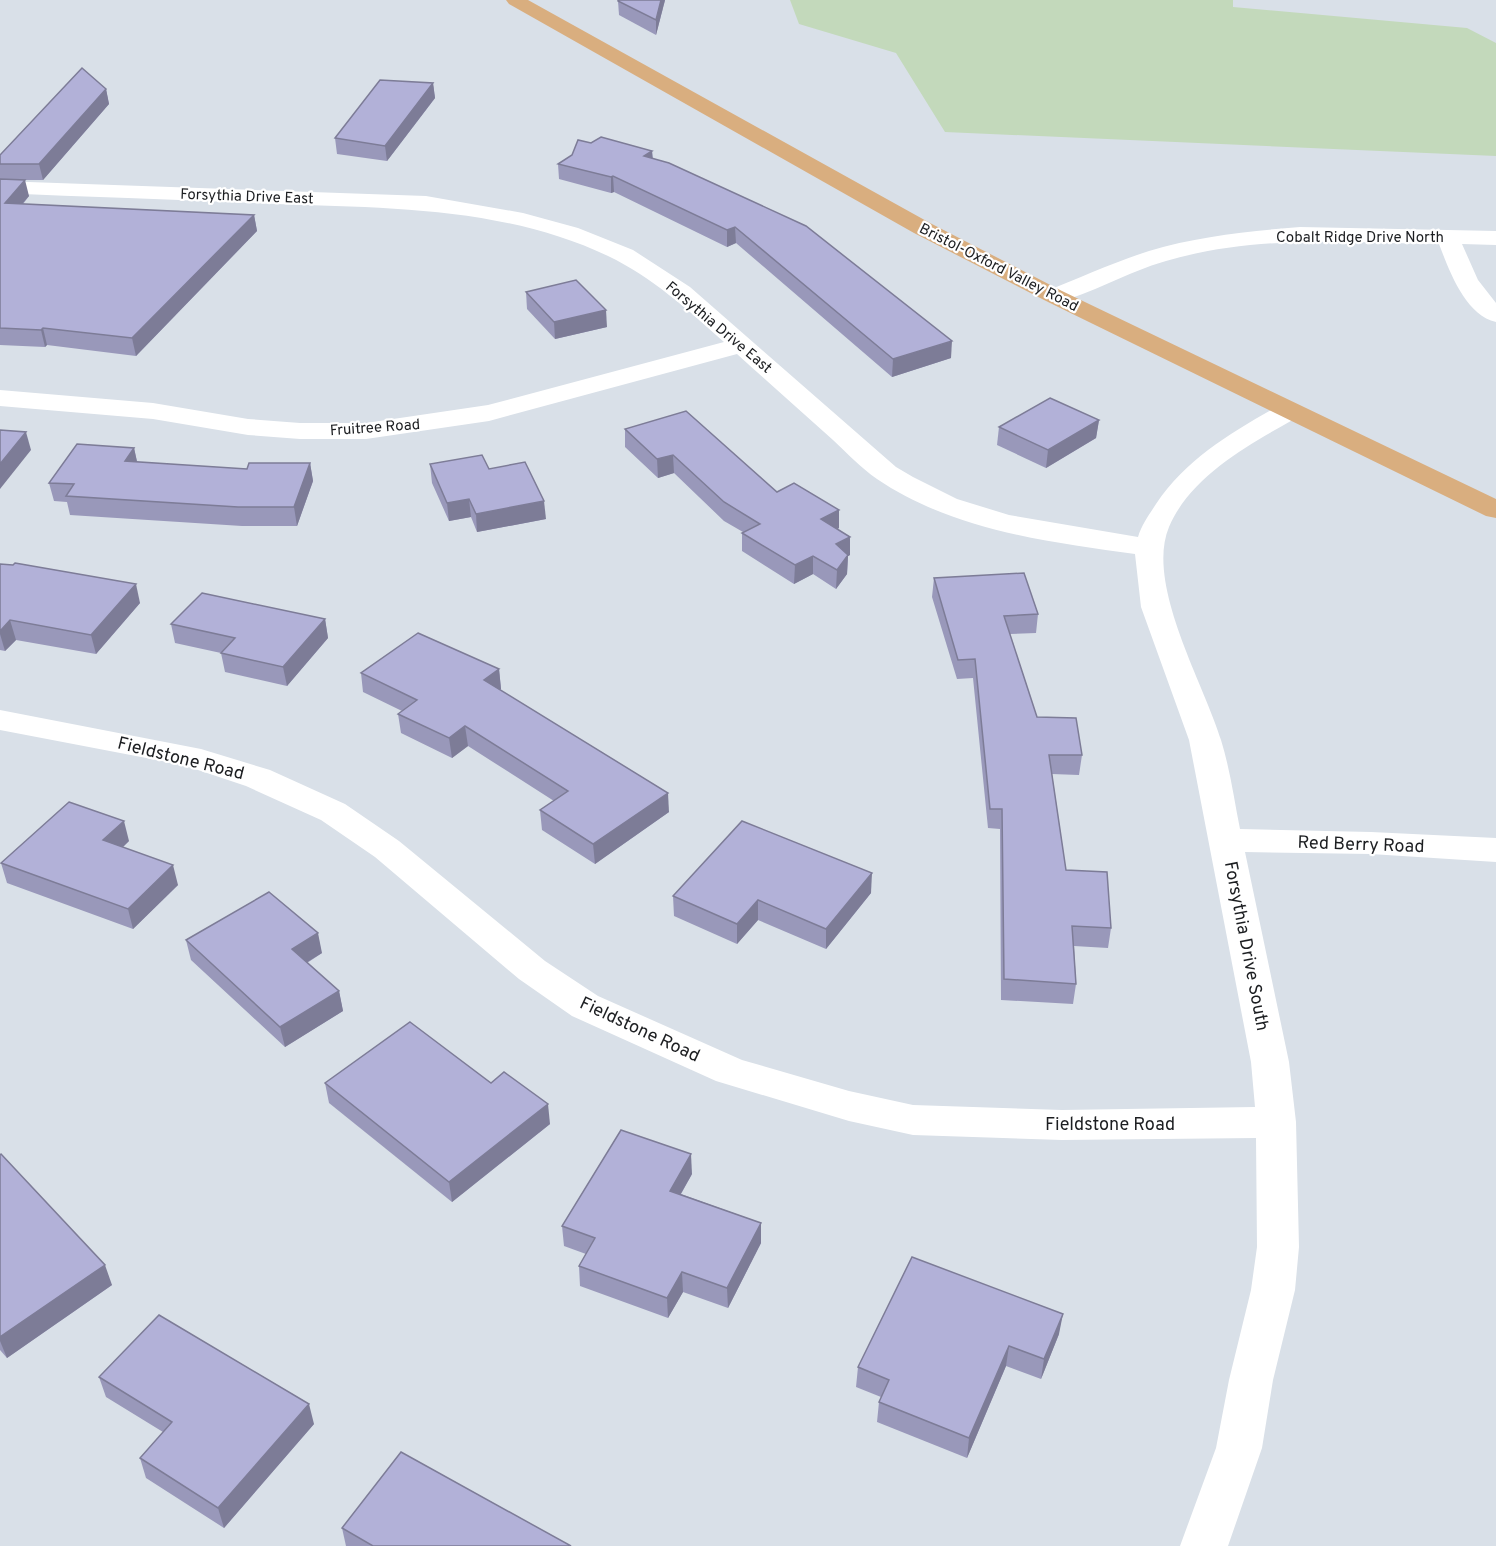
<svg xmlns="http://www.w3.org/2000/svg" width="1496" height="1546" viewBox="0 0 1496 1546" font-family="Overpass,sans-serif">
<style>
.green{fill:#c3d9bb}
.lines{fill:none;stroke-linecap:round;stroke-linejoin:round}
.minor{fill:#fff;fill-rule:evenodd}
.major{fill:#d9ae7f;fill-rule:evenodd}
.wall{fill:#9998ba}
.shaded-wall{fill:#7d7c97}
.building{fill:#b2b1d8;stroke:#7d7c97;stroke-width:1.5}
.labels{text-anchor:middle;stroke-width:4.5;stroke-linejoin:round;paint-order:stroke}
.far-street-label{font-size:15px;fill:#1c1e21;stroke:#fff}
.street-label{font-size:18px;fill:#1c1e21;stroke:#fff}
</style>
<rect width="100%" height="100%" fill="#d9e0e8"/>
<polygon class="green" points="790,0 1233,0 1233,7 1467,28 1496,43 1496,156 945,132 896,53 799,24"/>
<g class="lines">
<g class="minor">
<path d="M0,181l426,15 97,17 55,15 55,22 57,37 206,180 17,10 44,22 52,16 129,22c4,-13 11,-22 18,-33 31,-46 76,-72 124,-99l9,-2 9,2 4,6 -4,6c-46,26 -107,58 -129,110 -24,57 35,157 52,213 9,29 13,59 19,89l131,3 125,6v24l-125,-8 -126,-2 44,210 7,60 3,125 -4,43 -22,90 -11,68 -34,98h-48l36,-98 13,-68 22,-90 6,-43 -1,-109 -194,2 -149,-5 -64,-14 -133,-40 -144,-65 -53,-37 -144,-122 -54,-37 -75,-34 -63,-21 -183,-35v-20l201,39 69,21 75,34 54,37 146,120 53,35 144,64 107,31 64,14 149,5 193,-3 -4,-45 -62,-322 -48,-133 -6,-53c-87,-12 -183,-24 -258,-75 -16,-11 -30,-26 -44,-39 -32,-29 -64,-57 -96,-86l-248,67 -123,18h-66l-52,-4 -95,-16 -153,-13v-16l153,13 95,16 52,4h66l122,-18 236,-63c-36,-32 -72,-65 -116,-86 -104,-49 -219,-48 -331,-52 -92,-4 -185,-7 -277,-11z"/>
<path d="M1300,227l196,4v14l-34,-1 16,36 18,23v19c-31,-7 -47,-52 -57,-78 -91,-2 -184,-9 -273,17 -39,11 -74,33 -112,42l-8,-2 -4,-5 4,-5c34,-13 68,-29 103,-40 49,-15 101,-20 151,-24z"/>
</g>
<polygon class="major" points="506,0 528,0 930,223 1062,291 1496,499 1496,518 1486,516 1046,301 914,233 509,4"/>
</g>
<g class="wall">
<polygon points="665,0 656,35 619,15 618,1"/>
<polygon points="433,83 435,98 387,161 337,154 335,138"/>
<polygon points="106,89 109,104 43,180 12,180 29,196 23,204 254,215 257,231 136,356 47,345 45,347 0,345 0,155"/>
<polygon points="591,143 652,151 653,159 951,358 892,377 736,243 727,247 614,192 611,193 559,179 558,164"/>
<polygon points="526,292 607,327 555,339 527,309"/>
<polygon points="1099,420 1096,438 1046,468 997,445 999,427"/>
<polygon points="625,429 777,492 839,528 837,529 850,537 850,555 848,556 847,574 836,589 813,574 794,584 742,551 742,533 743,532 724,521 674,473 658,478 625,447"/>
<polygon points="134,448 137,462 247,469 310,463 313,481 297,526 242,526 70,515 67,502 54,501 49,483"/>
<polygon points="430,464 489,469 546,519 477,532 471,517 449,521 432,483"/>
<polygon points="0,564 140,603 96,654 16,640 5,651 0,650"/>
<polygon points="934,578 1038,614 1036,633 1010,634 1037,717 1082,755 1079,775 1052,774 1066,870 1111,928 1108,948 1074,946 1076,984 1073,1004 1001,1000 1000,829 988,828 973,678 957,679 932,597"/>
<polygon points="325,619 328,638 287,686 225,672 221,653 175,643 171,624"/>
<polygon points="499,669 501,689 499,690 669,812 595,864 542,830 540,810 554,801 468,746 452,758 401,733 398,714 402,711 363,692 361,673"/>
<polygon points="129,841 123,847 178,885 133,929 7,883 1,863"/>
<polygon points="871,893 826,949 758,920 737,944 674,916 673,896"/>
<polygon points="186,940 322,953 307,963 339,991 343,1011 285,1047 191,960"/>
<polygon points="325,1083 491,1083 550,1124 452,1202 329,1103"/>
<polygon points="0,1155 112,1285 7,1358 0,1350"/>
<polygon points="692,1174 681,1194 761,1223 761,1243 728,1308 683,1292 668,1318 580,1286 579,1266 586,1254 564,1246 562,1226"/>
<polygon points="1059,1334 1041,1379 1006,1366 967,1458 877,1422 879,1402 881,1397 856,1387 858,1367"/>
<polygon points="99,1377 314,1424 224,1528 146,1478 140,1458 163,1432 106,1397"/>
<polygon points="342,1528 571,1546 346,1546"/>
</g>
<g class="shaded-wall">
<polygon points="661,0 665,0 656,35 656,20"/>
<polygon points="433,83 435,98 387,161 385,146"/>
<polygon points="106,89 109,104 43,180 39,164"/>
<polygon points="652,151 653,166 644,156"/>
<polygon points="613,176 614,192 611,193 611,177"/>
<polygon points="25,180 29,196 9,219 5,203"/>
<polygon points="254,215 257,231 136,356 132,338"/>
<polygon points="735,227 736,243 727,247 727,230"/>
<polygon points="606,310 607,327 555,339 554,322"/>
<polygon points="43,328 47,345 45,347 41,330"/>
<polygon points="952,341 951,358 892,377 893,359"/>
<polygon points="1099,420 1096,438 1046,468 1048,450"/>
<polygon points="26,432 31,450 0,489 0,464"/>
<polygon points="134,448 138,466 125,461"/>
<polygon points="673,455 674,473 658,478 657,459"/>
<polygon points="310,463 313,481 297,526 294,507"/>
<polygon points="469,499 471,517 449,521 447,503"/>
<polygon points="544,501 546,519 477,532 476,514"/>
<polygon points="839,510 839,528 821,538 821,519"/>
<polygon points="850,537 850,555 848,556 847,574 836,589 837,570 836,544"/>
<polygon points="813,556 813,574 794,584 795,565"/>
<polygon points="136,584 140,603 96,654 91,635"/>
<polygon points="325,619 328,638 287,686 283,667"/>
<polygon points="10,620 16,640 5,651 0,634 0,631"/>
<polygon points="499,669 501,689 486,700 484,680"/>
<polygon points="465,726 468,746 452,758 449,738"/>
<polygon points="668,793 669,812 595,864 593,844"/>
<polygon points="124,821 129,841 109,860 103,840"/>
<polygon points="173,865 178,885 133,929 128,909"/>
<polygon points="872,873 871,893 826,949 826,929"/>
<polygon points="758,900 758,920 737,944 737,924"/>
<polygon points="318,933 322,953 296,969 292,949"/>
<polygon points="339,991 343,1011 285,1047 280,1027"/>
<polygon points="548,1104 550,1124 452,1202 449,1182"/>
<polygon points="691,1154 692,1174 671,1211 670,1191"/>
<polygon points="761,1223 761,1243 728,1308 727,1288"/>
<polygon points="105,1265 112,1285 7,1358 0,1341 0,1337"/>
<polygon points="682,1272 683,1292 668,1318 667,1298"/>
<polygon points="1063,1314 1059,1334 1041,1379 1044,1359"/>
<polygon points="1009,1346 1006,1366 967,1458 969,1438"/>
<polygon points="309,1404 314,1424 224,1528 218,1508"/>
</g>
<g class="building">
<polygon points="618,0 661,0 656,20 618,1"/>
<polygon points="82,68 106,89 39,164 0,164 0,155"/>
<polygon points="380,80 433,83 385,146 335,138"/>
<polygon points="601,137 652,151 644,156 669,163 806,226 952,341 893,359 735,227 727,230 613,176 611,177 558,164 572,155 578,140 591,143"/>
<polygon points="0,179 25,180 5,203 254,215 132,338 43,328 41,330 0,328"/>
<polygon points="576,280 606,310 554,322 526,292"/>
<polygon points="1050,398 1099,420 1048,450 999,427"/>
<polygon points="686,411 777,492 794,483 839,510 821,519 850,537 836,544 848,555 837,570 813,556 795,565 742,533 760,524 724,502 673,455 657,459 625,429"/>
<polygon points="0,430 26,432 0,464"/>
<polygon points="77,444 134,448 125,461 247,469 249,463 310,463 294,507 238,507 66,496 74,484 49,483"/>
<polygon points="482,455 489,469 525,462 544,501 476,514 469,499 447,503 430,464"/>
<polygon points="15,563 136,584 91,635 10,620 0,631 0,564 13,565"/>
<polygon points="1024,573 1038,614 1004,616 1037,717 1076,718 1082,755 1049,755 1066,870 1107,872 1111,928 1072,926 1076,984 1004,979 1002,809 990,809 975,659 958,660 934,578"/>
<polygon points="202,593 325,619 283,667 221,653 235,638 171,624"/>
<polygon points="418,633 499,669 484,680 668,793 593,844 540,810 568,791 465,726 449,738 398,714 417,700 361,673"/>
<polygon points="69,802 124,821 103,840 173,865 128,909 1,863"/>
<polygon points="742,821 872,873 826,929 758,900 737,924 673,896"/>
<polygon points="269,892 318,933 292,949 339,991 280,1027 186,940"/>
<polygon points="410,1022 491,1083 504,1072 548,1104 449,1182 325,1083"/>
<polygon points="621,1130 691,1154 670,1191 761,1223 727,1288 682,1272 667,1298 579,1266 595,1238 562,1226"/>
<polygon points="1,1154 105,1265 0,1337 0,1155"/>
<polygon points="912,1257 1063,1314 1044,1359 1009,1346 969,1438 879,1402 889,1380 858,1367"/>
<polygon points="159,1315 309,1404 218,1508 140,1458 172,1422 99,1377"/>
<polygon points="401,1452 571,1546 373,1546 342,1528"/>
</g>
<g class="labels">
<g class="far-street-label">
<text transform="translate(247 196) rotate(2)" y="5">Forsythia Drive East</text>
<text x="1360" y="242">Cobalt Ridge Drive North</text>
<text transform="translate(999 267) rotate(27)" y="5">Bristol-Oxford Valley Road</text>
<text transform="translate(719 327) rotate(40)" y="5">Forsythia Drive East</text>
<text transform="translate(375 427) rotate(-4)" y="5">Fruitree Road</text>
</g>
<g class="street-label">
<text transform="translate(181 758) rotate(14)" y="6">Fieldstone Road</text>
<text transform="translate(1361 844) rotate(2)" y="6">Red Berry Road</text>
<text transform="translate(1247 946) rotate(79)" y="6">Forsythia Drive South</text>
<text transform="translate(640 1029) rotate(25)" y="6">Fieldstone Road</text>
<text x="1110" y="1130">Fieldstone Road</text>
</g>
</g>
</svg>
